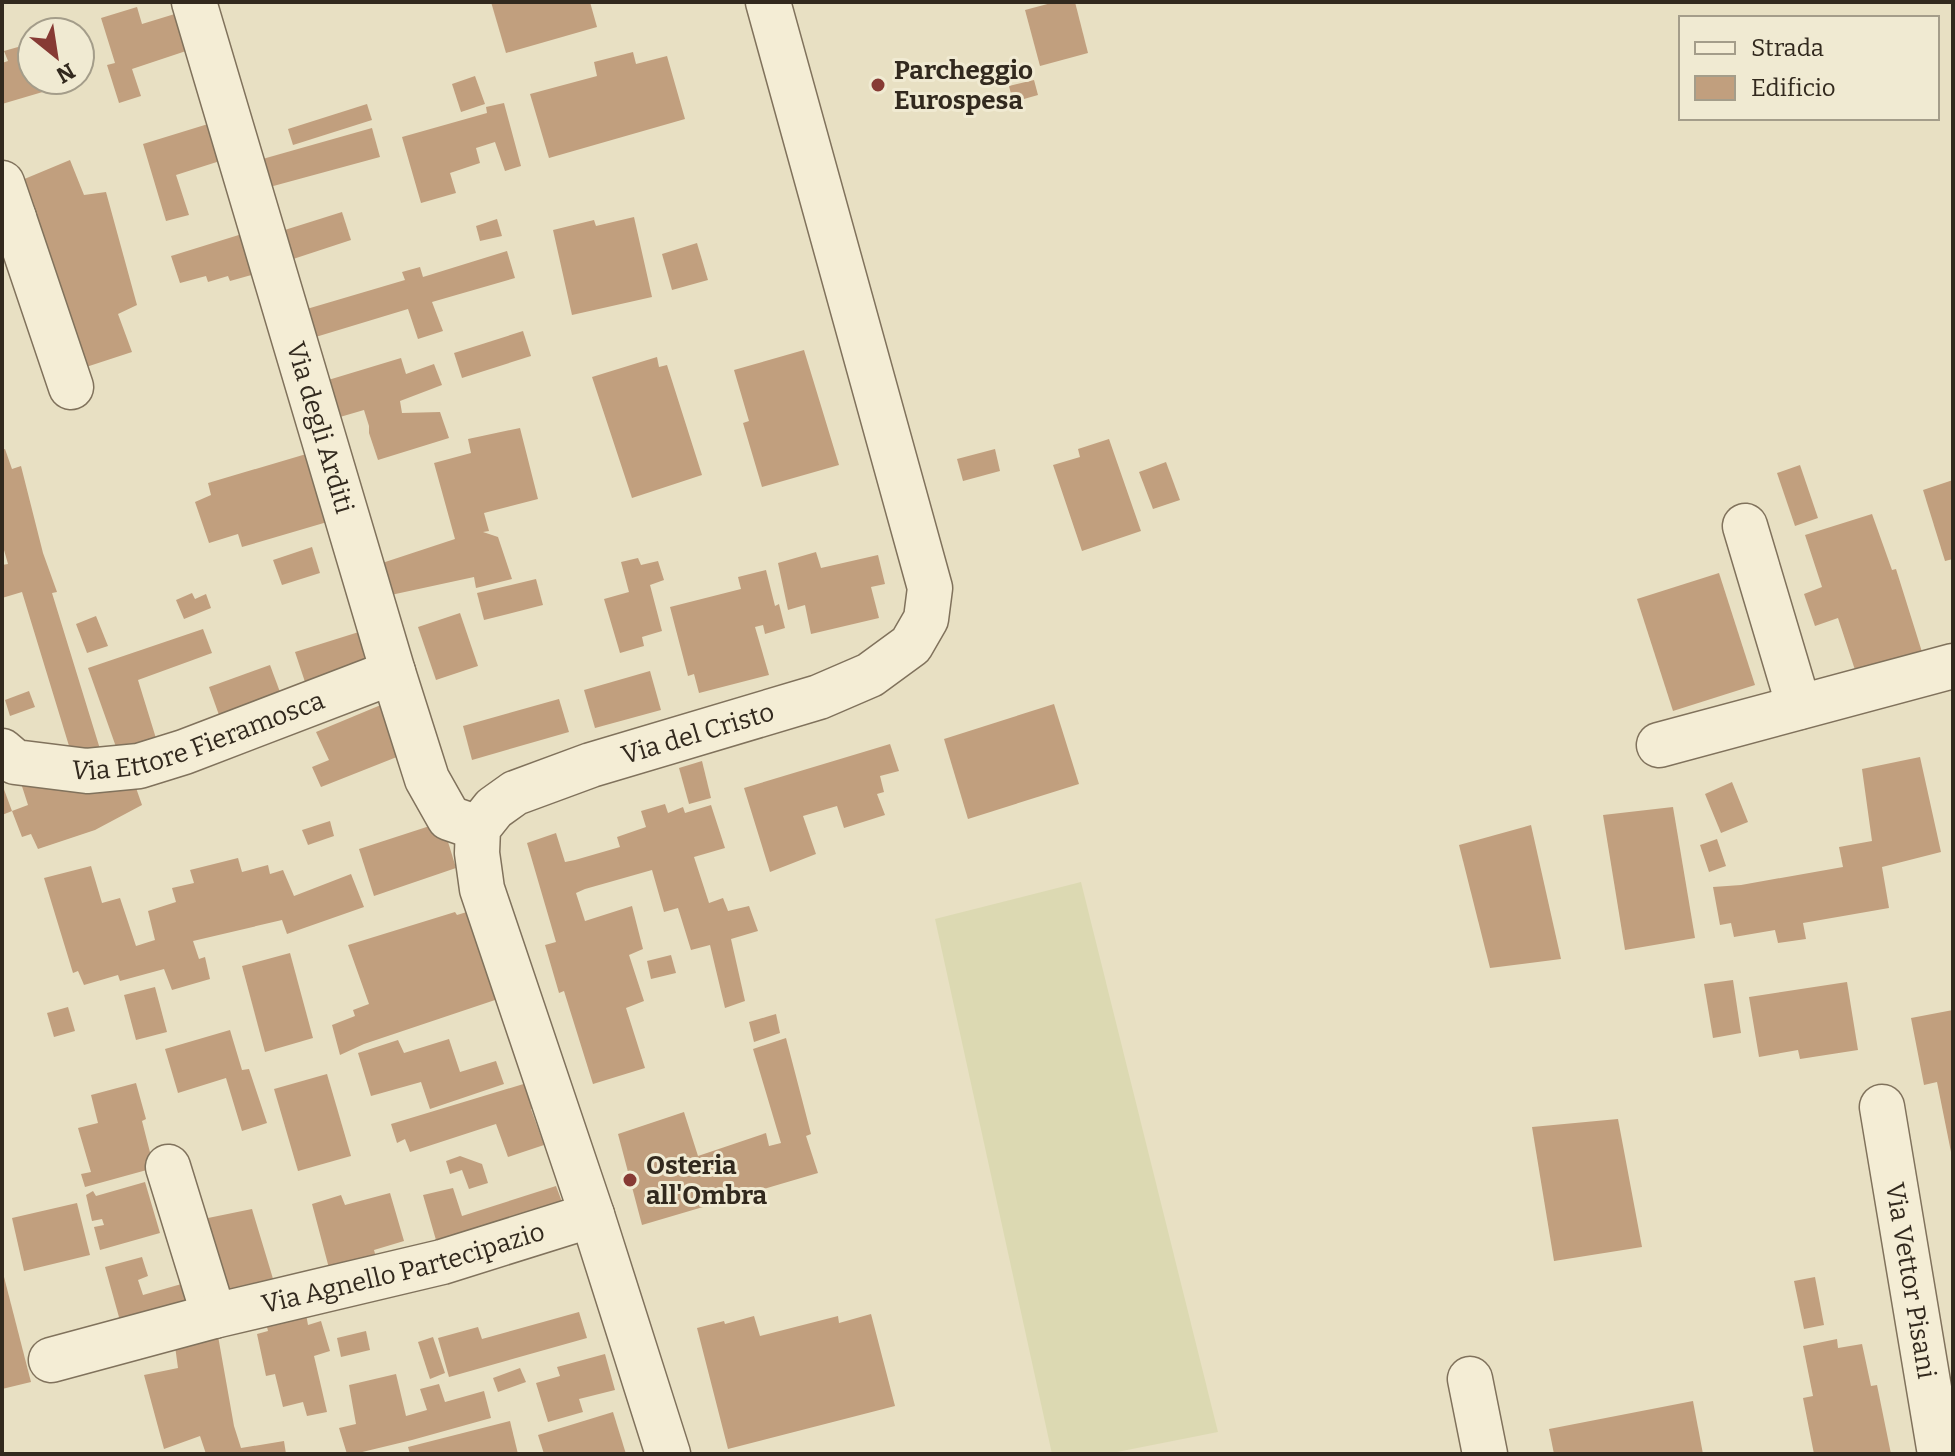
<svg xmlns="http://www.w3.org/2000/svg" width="1955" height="1456" viewBox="0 0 1955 1456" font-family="Bitter,serif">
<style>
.farmland{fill:#dcd9b2}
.building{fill:#c19f7e}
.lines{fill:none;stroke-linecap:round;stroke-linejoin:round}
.minor-casing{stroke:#80725c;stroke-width:47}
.tertiary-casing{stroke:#80725c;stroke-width:47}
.minor{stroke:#f4edd5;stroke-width:44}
.tertiary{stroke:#f4edd5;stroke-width:44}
.poi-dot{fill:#873a34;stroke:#f0ead2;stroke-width:3}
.labels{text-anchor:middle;stroke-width:6;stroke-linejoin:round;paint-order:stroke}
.poi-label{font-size:26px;font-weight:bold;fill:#32291e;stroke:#f0ead2;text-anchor:start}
.street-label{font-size:26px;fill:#32291e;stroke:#f0ead2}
</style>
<rect width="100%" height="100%" fill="#e8e0c3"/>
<polygon class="farmland" points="1081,882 1218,1432 1107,1454 1052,1454 935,919"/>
<g class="building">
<polygon points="491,2 590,2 597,27 506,53"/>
<polygon points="1055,2 1075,2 1088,53 1040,66 1025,10"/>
<polygon points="137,7 142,24 178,13 189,50 132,69 141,96 119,103 107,65 115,63 101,18"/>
<polygon points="32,43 32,80 43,80 46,91 2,104 2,63 8,61 4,51"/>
<polygon points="633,52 636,64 667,56 685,119 549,158 530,94 597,76 594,62"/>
<polygon points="475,76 485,104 461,112 452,84"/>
<polygon points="1034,80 1038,95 1013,102 1009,86"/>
<polygon points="504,103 521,166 505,171 495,142 476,148 480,163 450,173 456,193 421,203 402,137 487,113 486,107"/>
<polygon points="367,104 372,120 293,145 288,129"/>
<polygon points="208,124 220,161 176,175 189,215 166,221 143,144"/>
<polygon points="372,128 380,157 266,188 259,160"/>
<polygon points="70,160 84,195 106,192 137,305 118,314 132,352 80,369 22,180"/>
<polygon points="342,212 351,240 281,263 272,234"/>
<polygon points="634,217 652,297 572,315 553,230 594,220 596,226"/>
<polygon points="497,219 502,236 480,241 476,226"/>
<polygon points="242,234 255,274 230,281 228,276 208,282 206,276 180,283 171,256"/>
<polygon points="697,243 708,280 672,290 662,254"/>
<polygon points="507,251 515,278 432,302 443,331 418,339 408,309 309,339 300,311 405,280 402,272 420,267 423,277"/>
<polygon points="523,331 531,356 462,378 454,353"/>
<polygon points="804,350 839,465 762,487 743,423 749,421 734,370"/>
<polygon points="657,357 659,367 667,365 702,475 632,498 592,377"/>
<polygon points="401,358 406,374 434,364 442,385 400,401 402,413 440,412 449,438 378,460 369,433 369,426 364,410 340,417 337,407 315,384"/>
<polygon points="520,428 538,499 484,513 489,531 483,532 498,537 512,579 476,588 474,577 377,598 370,567 455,539 434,463 471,453 468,439"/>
<polygon points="1109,439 1141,531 1082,551 1053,465 1080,457 1078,449"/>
<polygon points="5,449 12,469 21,466 43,553 57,592 52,593 100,749 73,759 22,592 2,598 2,565 8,564 2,543 2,450"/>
<polygon points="995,449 1000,471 963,481 957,459"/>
<polygon points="313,452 334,520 242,547 238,534 209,543 195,502 211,495 208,483"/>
<polygon points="1166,462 1180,500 1153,509 1139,472"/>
<polygon points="1800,465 1818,518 1795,526 1777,473"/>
<polygon points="1953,480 1953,559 1945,561 1923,490"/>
<polygon points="1872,514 1892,570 1896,569 1922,652 1856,673 1838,618 1815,626 1804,594 1822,587 1805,535"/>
<polygon points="312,547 320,573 282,585 273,560"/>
<polygon points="816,552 821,568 878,555 885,584 871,587 879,618 811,634 805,605 788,610 778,563"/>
<polygon points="638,558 641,565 658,561 664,580 650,585 662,631 642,637 644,646 620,653 604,599 629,592 621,562"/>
<polygon points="766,570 775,606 779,604 785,628 765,634 763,625 755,627 769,675 699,693 694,674 688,676 670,607 741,589 738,577"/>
<polygon points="1719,573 1755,685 1673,711 1637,599"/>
<polygon points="536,579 543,605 484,620 477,593"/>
<polygon points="192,593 195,599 206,594 211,608 184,619 176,600"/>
<polygon points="460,613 478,666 436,680 418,627"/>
<polygon points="96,616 108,646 87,653 76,624"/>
<polygon points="378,626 387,656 305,682 295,652"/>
<polygon points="203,629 212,653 138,680 159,748 121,761 88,668"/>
<polygon points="270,665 280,692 219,715 209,687"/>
<polygon points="650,671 661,710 595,728 584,690"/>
<polygon points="29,691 35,707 10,716 5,700"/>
<polygon points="559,699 569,732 472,760 463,726"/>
<polygon points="388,702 417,749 321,787 312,767 329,760 316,732"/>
<polygon points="1054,704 1079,784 968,819 944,739"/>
<polygon points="890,744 899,771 880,776 884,792 877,794 885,815 844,828 837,806 803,816 816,854 770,872 744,788"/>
<polygon points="1920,757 1941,852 1882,867 1889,908 1803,923 1806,939 1778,943 1775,930 1734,937 1731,923 1720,925 1713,887 1741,885 1843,867 1839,847 1872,841 1862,769"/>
<polygon points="702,761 711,798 689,804 679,768"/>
<polygon points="19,777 135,785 142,805 95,830 38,849 31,834 22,837 12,811 2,815 2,784 12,811 28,805"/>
<polygon points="1732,782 1748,822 1721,833 1705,794"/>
<polygon points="665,804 668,813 683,807 685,813 711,805 725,848 694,857 709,903 723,898 728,911 749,906 758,931 731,939 745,1001 725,1008 710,945 691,950 678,908 664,912 652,870 585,889 576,893 585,921 632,906 643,949 629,955 644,1001 626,1008 645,1068 593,1084 564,991 559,993 545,945 556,942 527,843 556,833 565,862 575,860 620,847 617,837 646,827 641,811"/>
<polygon points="1673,807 1695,938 1625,950 1603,815"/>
<polygon points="330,821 334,836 308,845 302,830"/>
<polygon points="442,822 456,868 374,896 359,849"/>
<polygon points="1531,825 1561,959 1490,968 1459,845"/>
<polygon points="1717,839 1726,866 1709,872 1700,845"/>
<polygon points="238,858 242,872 268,865 270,874 283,870 294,896 351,874 364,907 287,934 282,920 193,941 199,959 205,957 210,979 172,990 164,969 120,981 118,975 84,985 78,971 73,973 44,878 91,866 102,903 120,898 136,946 155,940 148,911 176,902 172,888 194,883 190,870"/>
<polygon points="470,911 501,998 364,1044 340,1055 332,1025 355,1016 353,1010 369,1004 348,945 455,912 457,915"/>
<polygon points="290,953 313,1038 265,1052 242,966"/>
<polygon points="671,955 676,973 651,979 647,961"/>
<polygon points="1733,980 1741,1033 1713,1038 1704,984"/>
<polygon points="1847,982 1858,1050 1800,1059 1798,1050 1759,1057 1749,997"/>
<polygon points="155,987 167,1032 136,1040 124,995"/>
<polygon points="68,1007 75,1031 54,1037 47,1013"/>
<polygon points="1953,1010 1953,1156 1952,1157 1937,1082 1924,1085 1911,1018"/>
<polygon points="776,1014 780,1033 754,1042 749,1022"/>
<polygon points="230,1030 242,1070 249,1069 267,1123 242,1131 226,1078 178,1093 165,1049"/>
<polygon points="786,1038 811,1134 806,1136 818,1173 642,1225 618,1134 684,1112 698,1156 766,1133 769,1146 781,1143 753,1049"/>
<polygon points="449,1039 460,1072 496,1061 504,1084 430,1109 421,1082 371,1096 358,1053 398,1040 404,1053"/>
<polygon points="327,1074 351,1156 298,1171 274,1089"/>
<polygon points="530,1082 538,1106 531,1109 544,1145 508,1157 496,1124 410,1152 405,1139 397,1143 391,1124"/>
<polygon points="136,1083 146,1119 142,1121 154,1168 85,1187 81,1174 91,1172 78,1128 98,1123 91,1095"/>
<polygon points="1618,1119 1642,1247 1554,1261 1532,1127"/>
<polygon points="460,1156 482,1164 488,1183 469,1189 462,1170 450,1174 446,1161"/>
<polygon points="145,1182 160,1233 100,1250 94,1227 104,1225 102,1219 92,1221 86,1195 93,1191 96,1196"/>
<polygon points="556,1186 567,1215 440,1254 423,1195 453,1188 462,1216"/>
<polygon points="390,1193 404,1241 374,1250 377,1261 330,1272 312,1204 341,1195 345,1205"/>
<polygon points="77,1203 90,1255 24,1271 12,1218"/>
<polygon points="252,1209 277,1292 227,1292 206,1234 211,1232 208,1218"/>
<polygon points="142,1257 148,1276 138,1280 143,1295 192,1281 200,1315 124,1335 105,1267"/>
<polygon points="3,1273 31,1382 2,1389 2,1274"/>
<polygon points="1815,1277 1824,1325 1804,1329 1794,1281"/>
<polygon points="579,1312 587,1338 449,1377 438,1338 478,1327 482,1339"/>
<polygon points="306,1314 308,1325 321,1321 330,1351 314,1356 327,1412 307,1416 303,1402 283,1407 275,1374 266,1376 257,1334 268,1331 266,1323"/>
<polygon points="871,1314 895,1406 728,1449 697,1328 724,1321 725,1324 754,1316 760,1336 838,1316 839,1323"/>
<polygon points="366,1331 370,1350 341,1357 337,1338"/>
<polygon points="218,1336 234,1426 241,1448 284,1441 286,1454 206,1454 200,1436 164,1449 144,1375 178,1368 175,1346"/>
<polygon points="433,1337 445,1373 430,1379 418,1342"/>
<polygon points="1837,1339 1838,1348 1862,1344 1871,1386 1877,1385 1891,1454 1814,1454 1803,1398 1813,1396 1803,1346"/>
<polygon points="605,1354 615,1390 579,1399 583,1412 548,1422 536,1383 560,1376 557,1367"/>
<polygon points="520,1368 526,1382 498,1392 493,1378"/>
<polygon points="396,1374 406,1416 427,1410 420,1389 439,1384 445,1402 484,1391 491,1418 412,1440 354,1454 347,1454 339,1428 356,1424 349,1385"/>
<polygon points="1693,1401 1703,1454 1554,1454 1549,1429"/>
<polygon points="613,1412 626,1454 544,1454 538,1435"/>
<polygon points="510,1421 518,1454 410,1454 408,1447"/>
</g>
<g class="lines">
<g class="minor-casing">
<g id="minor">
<path id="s1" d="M194,2l199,670 34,107 22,39 29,10"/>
<polyline points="2,183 14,218"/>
<polyline points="2,222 14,218 71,387"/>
<polyline points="1745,526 1799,707"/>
<polyline points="1659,745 1953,666"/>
<path id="s2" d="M2,751l13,11 72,9 52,-5 45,-14 209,-80"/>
<path id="s3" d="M1882,1107l58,347"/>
<polyline points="168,1167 214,1316"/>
<path id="s4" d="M51,1360l163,-44 228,-54 150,-47"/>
<polyline points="1470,1379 1485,1454"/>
</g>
</g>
<g class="tertiary-casing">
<g id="tertiary">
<path id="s5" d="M668,1454l-76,-239 -110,-326 -5,-36 1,-25 16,-20 21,-15 76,-28 228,-68 51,-22 41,-30 15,-26 4,-31 -162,-586"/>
</g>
</g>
<use href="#minor" class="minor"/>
<use href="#tertiary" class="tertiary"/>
</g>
<g class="poi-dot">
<circle cx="878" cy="85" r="8"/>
<circle cx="630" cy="1180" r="8"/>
</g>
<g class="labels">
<g class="poi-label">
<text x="894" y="79">Parcheggio<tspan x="894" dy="30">Eurospesa</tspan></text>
<text x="646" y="1174">Osteria<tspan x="646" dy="30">all'Ombra</tspan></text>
</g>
<g class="street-label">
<text dy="9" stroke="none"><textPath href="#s1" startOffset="444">Via degli Arditi</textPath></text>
<text dy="9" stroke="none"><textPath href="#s2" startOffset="206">Via Ettore Fieramosca</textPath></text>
<text dy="9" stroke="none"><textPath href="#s5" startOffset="900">Via del Cristo</textPath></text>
<text dy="9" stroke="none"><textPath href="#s4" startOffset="364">Via Agnello Partecipazio</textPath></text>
<text dy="9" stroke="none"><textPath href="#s3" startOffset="176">Via Vettor Pisani</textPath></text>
</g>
</g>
<rect width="1955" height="1456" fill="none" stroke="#32291e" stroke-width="8"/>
<rect x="1679" y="16" width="260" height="104" fill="#f0ead2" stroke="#a49d8a" stroke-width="2"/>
<rect x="1695" y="42" width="40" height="12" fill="#f4edd5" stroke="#a49d8a" stroke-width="2"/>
<text x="1751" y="56" font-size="24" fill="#32291e">Strada</text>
<rect x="1695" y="76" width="40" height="24" fill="#c19f7e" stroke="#a49d8a" stroke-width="2"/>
<text x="1751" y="96" font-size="24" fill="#32291e">Edificio</text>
<g transform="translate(56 56) rotate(150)"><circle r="38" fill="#f0ead2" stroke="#a49d8a" stroke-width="2"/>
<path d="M0-6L14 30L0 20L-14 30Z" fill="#873a34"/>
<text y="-12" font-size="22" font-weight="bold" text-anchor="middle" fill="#32291e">N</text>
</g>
</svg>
